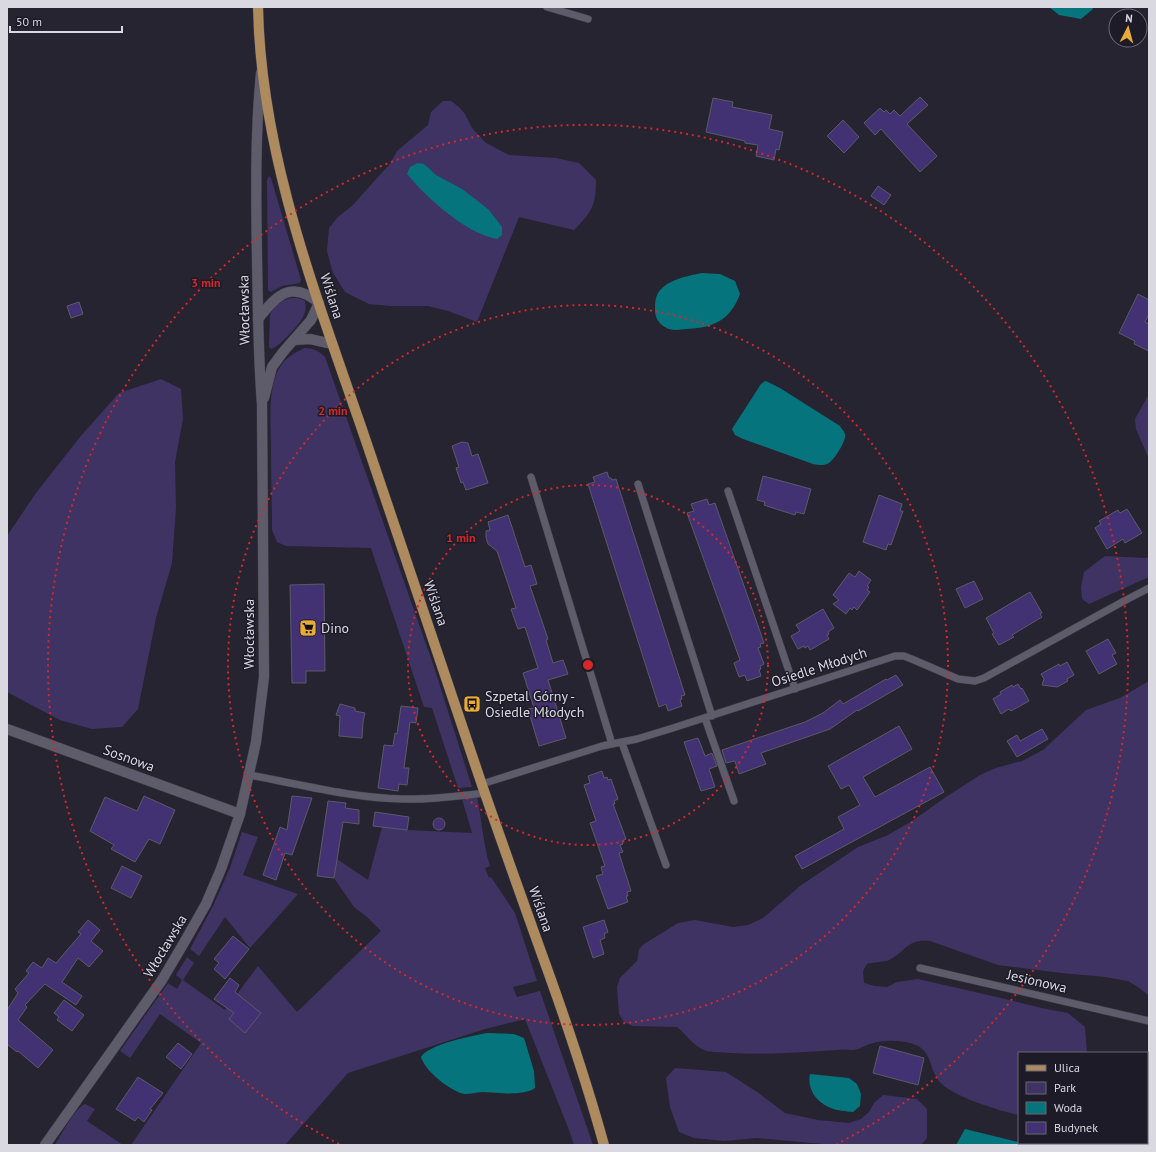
<svg xmlns="http://www.w3.org/2000/svg" width="1156" height="1152" viewBox="0 0 1156 1152" font-family="'PT Sans',sans-serif">
<style>
.green{fill:#3f3364}
.water{fill:#05747d}
.building{fill:#433273;stroke:#5c5968}
.lines{fill:none;stroke-linecap:round;stroke-linejoin:round}
.service-casing{stroke:#403e49;stroke-width:8}
.minor-casing{stroke:#403e49;stroke-width:11}
.secondary-casing{stroke:#403e49;stroke-width:11}
.primary-casing{stroke:#403e49;stroke-width:11}
.service{stroke:#5e5c6b;stroke-width:7}
.minor{stroke:#5e5c6b;stroke-width:10}
.secondary{stroke:#5e5c6b;stroke-width:10}
.primary{stroke:#ad8b5e;stroke-width:10}
.ring{fill:none;stroke:#d62828;stroke-width:2;stroke-dasharray:2 4}
.labels{text-anchor:middle;stroke-width:3;stroke-linejoin:round;paint-order:stroke}
.street-label{font-size:14px;fill:#dad9e2;stroke:#1d1b27}
.poi-label{font-size:14px;fill:#dad9e2;stroke:#1d1b27;text-anchor:start}
.centre{fill:#d62828;stroke:#1d1b27;stroke-width:2}
.ring-label{font-size:12px;text-anchor:middle;font-weight:bold;fill:#d62828;stroke:#1d1b27;stroke-width:3;stroke-linejoin:round;paint-order:stroke}
</style>
<rect width="100%" height="100%" fill="#262431"/>
<g class="green">
<path d="M443,101h8l8,6 6,7 7,14 14,15 23,12 47,3 23,5 17,17c0,25 -4,32 -22,50l-55,-13 -42,105 -29,-11 -20,-5h-37l-22,-2 -24,-12 -12,-19 -6,-22 2,-23 9,-11 14,-11 25,-28 13,-14 7,-13 31,-26 3,-13z"/>
<polygon points="269,176 271,178 301,280 300,283 282,286 271,292 268,290 267,180"/>
<path d="M291,298h7l7,3c1,6 1,11 -2,16 -4,8 -25,31 -32,32l-2,-2 1,-32c4,-9 12,-15 21,-17z"/>
<path d="M304,348c9,0 15,3 21,9l108,307 39,123 -14,1 -26,-80 -8,-1 -53,-159 -85,-2 -9,-4 -5,-12c0,-27 -1,-55 -1,-82 0,-25 -4,-60 9,-81 5,-9 15,-14 24,-19z"/>
<polygon points="161,379 181,389 183,419 175,462 176,508 172,563 156,618 138,709 122,727 92,729 60,720 7,692 7,536 36,493 80,437 119,393"/>
<polygon points="1149,394 1149,459 1136,429 1135,419"/>
<polygon points="1105,556 1145,558 1149,557 1149,577 1089,604 1082,599 1081,587 1084,572"/>
<path d="M1149,681v315l-11,-9 -10,-6 -23,-4 -44,-4 -63,-8 -68,-24c-24,-2 -23,10 -41,19 -4,2 -16,2 -22,4l-4,7 1,12 11,3 12,1 10,-5 21,-3 83,19 45,11 22,4 17,14 2,26h-68v62c-19,-4 -61,-17 -76,-30 -18,-16 -6,-37 -37,-43 -12,-2 -25,-2 -36,2 -6,2 -12,6 -17,6 -5,0 -11,-1 -16,0 -35,2 -70,5 -106,3 -8,-1 -19,0 -27,-3 -12,-5 -18,-16 -27,-23l-44,-1 -9,-4 -5,-8 -2,-27 3,-9 17,-17 2,-12 5,-5 34,-21 17,-3 38,7 15,-2 15,-7 37,-32 58,-39 30,-12 24,-14 34,-24 34,-22 16,-7 26,-7 21,-11 43,-40 34,-12z"/>
<path d="M477,797c5,23 6,47 13,69l-5,2 4,10 2,-1 24,36 22,68 -24,6 4,10 23,-6 53,154h-19l-5,-15 -44,-111 -40,10 -137,44 -63,72h-154l70,-102 -41,-29 -30,44 -10,-7 48,-68 9,6 5,-9 -6,-5 11,-18 7,6 -11,17 42,30 33,-44 39,46 84,-81 -14,-14 -13,-10 -20,-29 3,-19 31,21 14,-53 25,3 65,3 -10,-34z"/>
<polygon points="242,832 258,837 243,875 298,894 250,948 225,917 199,956 190,949 213,906 230,868"/>
<polygon points="675,1068 726,1072 757,1092 785,1113 818,1120 849,1123 861,1119 869,1112 874,1103 883,1095 917,1099 927,1109 927,1138 921,1145 834,1145 757,1138 724,1141 694,1138 679,1132 670,1107 666,1078"/>
<path d="M85,1104l10,5 -8,12 36,24h-68c6,-10 20,-37 30,-41z"/>
</g>
<g class="water">
<polygon points="1049,7 1092,7 1093,9 1081,19 1059,15"/>
<path d="M418,163l6,1 12,11 26,14 12,9 15,12 13,17v8l-5,4c-32,-6 -70,-41 -90,-65l3,-7z"/>
<path d="M702,273l18,1 15,7 5,13c-10,27 -28,34 -54,35 -7,1 -16,2 -21,-2 -7,-4 -10,-10 -10,-17 0,-5 0,-11 2,-15 7,-15 31,-19 45,-22z"/>
<path d="M765,381l3,1 12,6 60,38c1,2 4,5 5,8 2,6 -11,26 -16,29 -5,3 -11,2 -16,1l-70,-25 -8,-4 -3,-6 29,-45z"/>
<path d="M487,1033l27,1 10,4 10,33 1,17c-11,8 -37,5 -51,4 -6,0 -13,2 -19,2 -14,-2 -40,-23 -44,-37 8,-13 51,-21 66,-24z"/>
<path d="M810,1074l39,4 8,6 4,10 -1,12 -7,6c-7,-1 -16,-1 -22,-4 -15,-6 -24,-19 -21,-34z"/>
<polygon points="965,1129 1030,1145 956,1145"/>
</g>
<g class="building">
<polygon points="920,97 928,105 907,124 937,156 920,172 881,129 875,135 864,123 880,108 884,112 886,110 890,114 894,110 900,116"/>
<polygon points="713,98 733,102 732,107 772,115 769,129 783,132 779,150 776,149 774,160 756,156 758,145 745,143 745,141 706,132"/>
<polygon points="843,120 859,137 844,153 827,136"/>
<polygon points="878,186 891,195 884,205 871,196"/>
<polygon points="1138,294 1149,300 1149,314 1145,322 1149,324 1149,351 1134,344 1135,341 1119,333"/>
<polygon points="79,302 83,314 71,318 67,306"/>
<polygon points="462,442 468,443 472,456 478,454 488,483 466,490 463,482 461,483 456,468 459,467 452,446"/>
<polygon points="607,472 609,478 611,478 612,480 616,479 685,695 681,696 682,699 680,700 682,706 668,711 666,704 659,707 588,484 595,482 593,477"/>
<polygon points="763,476 811,489 804,514 796,512 795,515 779,510 764,505 765,502 757,500"/>
<polygon points="879,495 902,504 900,511 903,511 891,545 888,544 886,550 863,542"/>
<polygon points="707,499 709,505 715,503 764,643 760,644 761,647 758,648 764,664 760,666 761,669 759,670 761,676 747,681 745,675 739,677 734,663 740,660 687,513 694,511 691,504"/>
<polygon points="1127,509 1142,533 1125,543 1123,539 1107,549 1095,528 1101,524 1099,521 1118,510 1120,513"/>
<polygon points="508,515 525,567 531,565 537,584 530,586 548,639 546,640 553,663 563,660 568,674 548,680 566,738 539,746 528,709 534,708 523,673 538,668 525,627 518,629 511,609 516,608 497,551 488,544 486,537 486,531 490,530 488,522"/>
<polygon points="859,571 871,580 867,586 869,587 867,590 870,592 857,610 854,607 852,610 850,608 846,614 833,604 839,600 833,595 849,573 855,577"/>
<polygon points="974,581 983,599 965,608 956,589"/>
<polygon points="324,584 325,671 306,671 306,683 292,683 290,585"/>
<polygon points="1030,592 1042,613 1040,614 1042,617 1012,635 1014,637 999,645 992,634 994,633 986,618"/>
<polygon points="823,609 834,628 828,632 829,634 827,635 829,639 810,650 808,646 805,648 804,646 798,649 791,636 800,631 796,625"/>
<polygon points="1108,639 1116,653 1112,655 1117,664 1099,674 1086,651"/>
<polygon points="1067,662 1074,675 1067,679 1068,681 1057,687 1042,685 1044,679 1041,674 1059,664 1060,666"/>
<polygon points="896,675 903,685 858,711 857,710 830,729 761,753 766,764 739,774 735,761 726,763 722,750 805,722 823,713 840,700 843,704 886,679 887,680"/>
<polygon points="1018,684 1021,689 1022,688 1029,701 1011,711 1009,709 1001,714 993,699 1001,694 1000,692 1012,685 1013,687"/>
<polygon points="340,704 355,708 355,711 365,713 363,722 362,738 339,736 340,716 336,715"/>
<polygon points="401,706 418,708 416,723 410,722 404,768 409,768 407,785 399,784 398,791 378,788 384,745 393,746 395,733 397,734"/>
<polygon points="899,726 912,749 863,777 875,797 930,767 944,792 802,869 795,856 844,829 838,817 860,805 849,785 841,789 828,766"/>
<polygon points="1042,729 1048,739 1017,757 1007,741 1017,735 1020,741"/>
<polygon points="698,738 705,756 712,753 717,766 709,769 715,787 701,791 684,742"/>
<polygon points="602,771 604,778 607,777 608,780 611,779 618,799 614,801 615,804 613,804 626,839 622,841 623,844 620,845 623,852 619,853 631,891 627,892 628,896 626,896 628,902 608,909 596,876 603,874 601,867 605,866 590,823 596,821 584,785 590,783 588,776"/>
<polygon points="144,796 175,810 160,844 149,839 135,862 111,849 114,845 90,831 105,797 137,811"/>
<polygon points="292,796 312,798 292,855 285,853 276,880 263,875 280,827 287,830"/>
<polygon points="328,801 346,803 345,808 359,810 359,824 343,822 334,878 317,876"/>
<polygon points="375,812 409,817 407,830 373,826"/>
<circle cx="439" cy="824" r="6"/>
<polygon points="122,866 142,876 131,898 111,888"/>
<polygon points="88,920 100,930 91,941 103,951 89,967 78,958 62,982 82,996 76,1005 45,984 25,1005 27,1007 18,1020 53,1050 38,1068 18,1051 17,1052 7,1044 7,1010 18,993 15,989 29,973 26,971 33,962 42,968 48,958 56,963 81,934 78,932"/>
<polygon points="604,920 608,932 604,934 605,938 600,940 604,954 593,958 583,927"/>
<polygon points="233,936 249,949 225,979 214,969 219,963 214,959"/>
<polygon points="230,978 239,985 235,992 261,1013 245,1033 229,1019 234,1013 214,999"/>
<polygon points="64,1000 84,1015 72,1031 57,1020 59,1017 54,1013"/>
<polygon points="178,1043 192,1054 181,1069 166,1057"/>
<polygon points="880,1046 924,1058 918,1085 873,1073"/>
<polygon points="138,1077 163,1093 150,1109 152,1110 144,1122 138,1117 135,1121 116,1109"/>
</g>
<g class="lines">
<g class="service-casing">
<g id="service">
<polyline points="547,7 588,19"/>
<polyline points="531,477 612,744"/>
<polyline points="638,484 712,716"/>
<polyline points="728,491 795,689"/>
<polyline points="705,718 734,801"/>
<polyline points="622,743 666,865"/>
<path d="M249,775c50,9 102,23 154,24 27,1 55,-3 82,-6"/>
<polyline points="482,784 602,746 637,739 673,728 895,656 904,656 914,660 958,679 975,681 984,678 1124,601 1149,588"/>
<polyline points="920,968 1149,1021"/>
</g>
</g>
<g class="minor-casing">
<polyline id="minor" points="7,729 240,814"/>
</g>
<g class="secondary-casing">
<g id="secondary">
<path d="M258,319c18,-23 33,-40 61,-16l-8,17 -28,32 -11,15 -8,31"/>
<polyline points="294,340 310,339 332,344"/>
<path d="M45,1145l117,-165 23,-39 21,-37 15,-35 19,-55 16,-72 8,-65 -2,-273c-4,-48 -4,-97 -5,-146 -1,-62 -2,-124 4,-185"/>
</g>
</g>
<g class="primary-casing">
<path id="primary" d="M258,7c3,151 60,293 108,434 39,113 76,228 115,341 22,64 45,128 68,192 20,56 39,113 55,171"/>
</g>
<use href="#service" class="service"/>
<use href="#minor" class="minor"/>
<use href="#secondary" class="secondary"/>
<use href="#primary" class="primary"/>
</g>
<g class="ring">
<circle cx="588" cy="665" r="180"/>
<circle cx="588" cy="665" r="360"/>
<path d="M339 1144A540 540 0 1 1 837 1144"/>
</g>
<defs>
<g id="supermarket-square" transform="scale(0.9)"><rect x="-9" y="-9" width="18" height="18" rx="4" fill="#e9ab38" stroke="#1d1b27"/><path d="M-6-5.5h2.5l.6 2H6L4.5 2H-2.5L-4.4-4H-6ZM-1.5 3.2a1.3 1.3 0 1 0 .1 0ZM3 3.2a1.3 1.3 0 1 0 .1 0Z" fill="#111"/></g>
<g id="bus-square" transform="scale(0.9)"><rect x="-9" y="-9" width="18" height="18" rx="4" fill="#e9ab38" stroke="#1d1b27"/><path d="M-5-6H5V4H4V6H2V4H-2V6H-4V4H-5ZM-3.5-4V0h7V-4ZM-3.5 1.2v1.5H-2V1.2ZM2 1.2v1.5H3.5V1.2Z" fill="#111"/></g>
</defs>
<g fill-rule="evenodd">
<use href="#supermarket-square" x="308" y="628"/>
<use href="#bus-square" x="472" y="704"/>
</g>
<g class="labels">
<g class="street-label">
<text transform="translate(332 296) rotate(72)" y="5">Wiślana</text>
<text transform="translate(244 310) rotate(-91)" y="5">Włocławska</text>
<text transform="translate(436 603) rotate(71)" y="5">Wiślana</text>
<text transform="translate(249 634) rotate(-90)" y="5">Włocławska</text>
<text transform="translate(819 667) rotate(-18)" y="5">Osiedle Młodych</text>
<text transform="translate(129 758) rotate(20)" y="5">Sosnowa</text>
<text transform="translate(541 909) rotate(71)" y="5">Wiślana</text>
<text transform="translate(165 946) rotate(-59)" y="5">Włocławska</text>
<text transform="translate(1037 981) rotate(13)" y="5">Jesionowa</text>
</g>
<g class="poi-label">
<text x="321" y="633">Dino</text>
<text x="485" y="701">Szpetal Górny -<tspan x="485" dy="16">Osiedle Młodych</tspan></text>
</g>
</g>
<circle cx="588" cy="665" r="6" class="centre"/>
<g class="ring-label">
<text x="206" y="287">3 min</text>
<text x="333" y="415">2 min</text>
<text x="461" y="542">1 min</text>
</g>
<rect width="1156" height="1152" fill="none" stroke="#dad9e2" stroke-width="16"/>
<rect x="1018" y="1052" width="130" height="92" fill="#1d1b27" stroke="#696772"/>
<rect x="1026" y="1065" width="20" height="6" fill="#ad8b5e" stroke="#696772"/>
<text x="1054" y="1072" font-size="12" fill="#dad9e2">Ulica</text>
<rect x="1026" y="1082" width="20" height="12" fill="#3f3364" stroke="#696772"/>
<text x="1054" y="1092" font-size="12" fill="#dad9e2">Park</text>
<rect x="1026" y="1102" width="20" height="12" fill="#05747d" stroke="#696772"/>
<text x="1054" y="1112" font-size="12" fill="#dad9e2">Woda</text>
<rect x="1026" y="1122" width="20" height="12" fill="#433273" stroke="#696772"/>
<text x="1054" y="1132" font-size="12" fill="#dad9e2">Budynek</text>
<g transform="translate(1128 28) rotate(6)"><circle r="19" fill="#1d1b27" stroke="#696772"/>
<path d="M0-3L7 15L0 10L-7 15Z" fill="#e9ab38"/>
<text y="-6" font-size="11" font-weight="bold" text-anchor="middle" fill="#dad9e2">N</text>
</g>
<path d="M10 26v6h112v-6" fill="none" stroke="#dad9e2" stroke-width="2"/>
<text x="16" y="26" font-size="12" fill="#dad9e2" stroke="#1d1b27" stroke-width="3" paint-order="stroke">50 m</text>
</svg>
